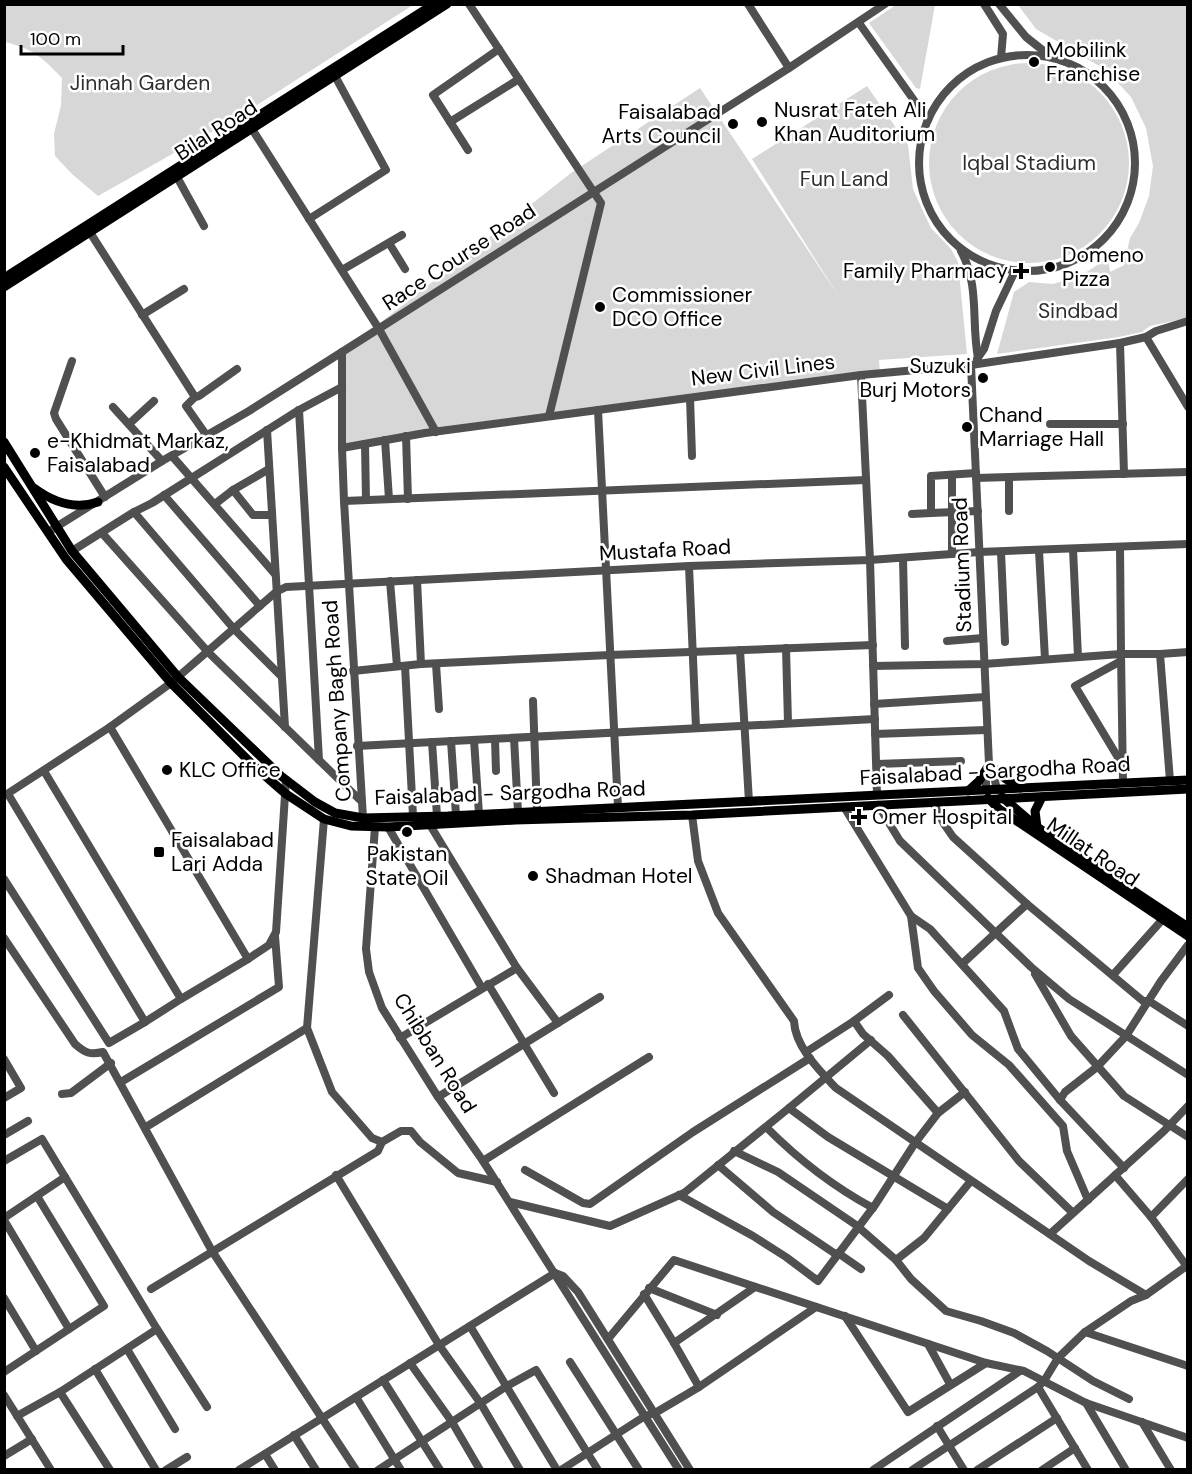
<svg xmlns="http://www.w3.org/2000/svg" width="1192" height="1474" viewBox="0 0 1192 1474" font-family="'DM Sans',sans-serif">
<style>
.green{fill:#d7d7d7}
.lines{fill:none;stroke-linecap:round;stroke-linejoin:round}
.minor{stroke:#505050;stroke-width:8}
.major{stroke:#000;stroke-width:9}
.poi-dot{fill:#000;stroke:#fff;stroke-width:2}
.labels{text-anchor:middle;stroke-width:5;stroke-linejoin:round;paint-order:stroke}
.poi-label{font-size:21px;fill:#000;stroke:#fff;text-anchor:start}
.park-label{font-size:21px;fill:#2e2e2e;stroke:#fff}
.street-label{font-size:21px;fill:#000;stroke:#fff}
</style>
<rect width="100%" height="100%" fill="#fff"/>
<g class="green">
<path d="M5,4h408v1l-170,109 -145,82 -26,-22 -17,-18 -1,-22 7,-29 1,-27c-20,-21 -29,-29 -57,-36z"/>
<polygon points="896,5 935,5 920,89 916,88 869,23"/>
<polygon points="1018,5 1187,5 1187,318 1150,326 1142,332 1119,337 997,354 1014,292 1029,282 1053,284 1082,275 1108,258 1110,272 1124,265 1130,238 1139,223 1149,196 1153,166 1146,128 1131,97 1106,70 1036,29"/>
<circle cx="1029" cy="163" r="100"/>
<polygon points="867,86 908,145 913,189 922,209 931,228 951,249 958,262 967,354 879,360 880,374 342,448 343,352 571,173 700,88 839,297 752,159"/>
</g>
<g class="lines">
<g class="minor">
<polyline points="469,4 601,203 549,416"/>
<polyline points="748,4 789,68"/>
<polyline points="984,4 1003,34 1001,58"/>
<polyline points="999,4 1026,37 1050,56"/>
<polyline points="859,23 928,120"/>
<circle cx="1027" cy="163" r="108"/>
<polyline points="450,122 519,79"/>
<polyline points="252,129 379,329 436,432"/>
<polyline points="468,150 433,95 499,49"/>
<polyline points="177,177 204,226"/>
<polyline points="309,219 386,170 335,76"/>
<polyline points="91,234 195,397"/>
<polyline points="389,243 405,269"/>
<path d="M961,251c19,35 10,70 17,107"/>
<polyline points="342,270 402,235"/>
<polyline points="142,315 184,289"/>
<polyline points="1146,337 1188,407"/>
<polyline points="1120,343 1124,474 1122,474"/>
<polyline points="342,352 342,448 344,501 363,818"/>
<polyline points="977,359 984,349 996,311 1015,271"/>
<polyline points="72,361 54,413 56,419 105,497"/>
<polyline points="971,365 989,764 986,775 986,790"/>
<polyline points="861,375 870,560 877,795"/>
<polyline points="690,398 692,456"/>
<polyline points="113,407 162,461"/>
<polyline points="299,410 319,760"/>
<polyline points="598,410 618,807"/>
<polyline points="129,424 154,401"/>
<polyline points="1050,424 1123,424"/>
<polyline points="267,430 285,727"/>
<polyline points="207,436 186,406 195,397 199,396 237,369"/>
<polyline points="406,436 408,499"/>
<polyline points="385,440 389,499"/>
<polyline points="365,444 366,500"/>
<polyline points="342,448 425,433 598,410 861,375 971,365 1120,343 1146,337 1156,331 1188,321"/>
<polyline points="172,456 275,574"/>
<polyline points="976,473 931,476 931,513 978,511"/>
<polyline points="952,475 952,554"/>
<polyline points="1009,477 1009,511"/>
<polyline points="976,478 1188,472"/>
<polyline points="233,490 269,469"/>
<polyline points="164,495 260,606"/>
<polyline points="344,501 866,480"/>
<polyline points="215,504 233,490 253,515 272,515"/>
<polyline points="134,512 234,629 281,676"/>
<polyline points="912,514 931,513"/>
<polyline points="48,532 162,461 249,411 342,352 789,68 885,4"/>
<polyline points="102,533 208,652 360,800"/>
<polyline points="1120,547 1121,654 1160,654"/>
<polyline points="1073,549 1078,657"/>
<polyline points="72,551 134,512 152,503 299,410 342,387"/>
<polyline points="1039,551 1045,659"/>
<polyline points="1001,552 1005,642"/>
<polyline points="903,558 905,646"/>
<polyline points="689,566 696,728"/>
<polyline points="417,580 421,664"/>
<polyline points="390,581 397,666"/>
<polyline points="947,641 983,638"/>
<polyline points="786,648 788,723"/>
<polyline points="740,650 749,802"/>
<polyline points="1121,661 1075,686 1122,764"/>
<polyline points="436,664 439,709"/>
<polyline points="405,666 413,816"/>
<polyline points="873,666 984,664 1121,654 1123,783"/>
<polyline points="353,671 421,664 610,655 873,645"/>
<polyline points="533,701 537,811"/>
<polyline points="874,704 985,697"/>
<polyline points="875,734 986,730"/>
<polyline points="514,738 518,812"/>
<polyline points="495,739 496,771"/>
<polyline points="474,740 479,814"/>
<polyline points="451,741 456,815"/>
<polyline points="432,742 437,816"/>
<polyline points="357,746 875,719"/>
<polyline points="877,764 961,761"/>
<polyline points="992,767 997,790"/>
<polyline points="44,771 181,999 248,959 110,727"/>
<polyline points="1170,781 1160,654 1188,652"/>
<polyline points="8,794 145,1022 181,999"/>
<polyline points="4,796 110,727 171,683 276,592 286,587 689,566 870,560 979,552 1188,544"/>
<polyline points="933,802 944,824 953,837 1027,904 1143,1001 1149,1001 1188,1026"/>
<polyline points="878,805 900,841 1031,967 1069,999 1188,1075"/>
<polyline points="844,807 911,916 930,929 1004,1011 1018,1049 1060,1100 1124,1168"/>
<path d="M692,815l6,46 20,52 76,108c1,26 26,50 42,67l253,173 57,34"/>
<polyline points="430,825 517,968 558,1023"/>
<polyline points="375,827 366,949 369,972 382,1008 438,1097 483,1161 679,1470"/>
<polyline points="388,827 482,988"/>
<polyline points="4,879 109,1043 145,1022"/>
<polyline points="911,916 918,968 934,991 972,1035 1009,1065 1063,1126 1067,1151 1088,1200"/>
<path d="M4,938l71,106c10,9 15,11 28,8l109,199 144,219"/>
<polyline points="248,959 269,945 276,932 286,780"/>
<polyline points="962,964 1027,904"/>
<polyline points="1035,974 1071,1036 1124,1096 1188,1137"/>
<polyline points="1113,975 1162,920"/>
<polyline points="488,984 554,1093"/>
<polyline points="903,1015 1019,1161 1073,1213"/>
<polyline points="854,1021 889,995"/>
<polyline points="307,1028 332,1092 372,1138 382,1142"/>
<polyline points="400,1038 517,968"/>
<polyline points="871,1040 789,1108 828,1137 948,1209"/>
<polyline points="806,1052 854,1021 863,1034 888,1056 938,1113"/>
<polyline points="4,1059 21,1088 4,1098"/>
<polyline points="121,1082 279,987 275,936"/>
<polyline points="62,1094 71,1093 111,1063"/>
<polyline points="438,1097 600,997"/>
<polyline points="1060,1100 1065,1092 1097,1067 1126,1036 1161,981 1188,945"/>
<polyline points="146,1127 307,1028 324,819"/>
<path d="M767,1128c31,31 67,59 106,80"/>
<polyline points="4,1135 28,1121"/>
<polyline points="734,1151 778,1172 856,1225 896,1260 911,1279 946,1311 981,1321 1014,1333 1047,1351 1093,1381 1129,1399"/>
<polyline points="4,1161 42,1139 157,1329 60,1392 110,1470"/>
<polyline points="483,1161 649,1057"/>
<polyline points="718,1165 773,1212 837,1255"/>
<polyline points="525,1170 583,1203 590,1204 693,1132 810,1058"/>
<polyline points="336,1175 439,1345 481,1404 520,1470"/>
<polyline points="1115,1175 1151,1217 1188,1268"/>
<polyline points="679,1195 753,1236 786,1257 818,1281 875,1205 915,1143 938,1113 965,1092"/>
<polyline points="510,1202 610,1226 684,1193 789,1108"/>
<polyline points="1151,1217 1188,1179"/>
<polyline points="4,1218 65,1177"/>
<polyline points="4,1220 69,1329"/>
<polyline points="1050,1234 1164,1131 1188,1106"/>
<polyline points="838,1253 861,1269"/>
<polyline points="896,1260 924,1238 970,1182"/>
<polyline points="555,1273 563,1276 578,1292 690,1470"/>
<polyline points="649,1288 717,1315"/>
<polyline points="151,1289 378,1151 382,1142 401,1131 411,1131 420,1142 458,1173 497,1182"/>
<polyline points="644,1294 674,1343 755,1287"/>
<polyline points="4,1298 36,1351"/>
<polyline points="845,1316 908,1412 986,1363"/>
<polyline points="470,1326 557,1470"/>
<polyline points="157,1329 207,1407"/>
<polyline points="1085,1332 1188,1366"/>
<polyline points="608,1339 674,1260 986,1363 1024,1371 1086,1403 1188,1438"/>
<polyline points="674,1343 699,1387"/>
<polyline points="928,1344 950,1384"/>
<polyline points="127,1349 175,1429"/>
<polyline points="570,1362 639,1470"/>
<polyline points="410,1363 452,1422 480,1470"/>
<polyline points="95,1369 156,1470"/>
<polyline points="4,1372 104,1306 37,1196"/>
<polyline points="383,1380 440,1470"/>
<polyline points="1038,1387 1088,1470"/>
<polyline points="4,1395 51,1470"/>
<polyline points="356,1397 401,1470"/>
<polyline points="1086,1403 1126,1470"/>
<polyline points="17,1416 60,1392"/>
<polyline points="1142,1422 1171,1470"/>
<polyline points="937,1426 964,1470"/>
<polyline points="294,1435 316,1470"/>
<polyline points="265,1454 275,1470"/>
<polyline points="4,1456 32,1439"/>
<polyline points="166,1470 187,1457"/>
<polyline points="239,1470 555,1273"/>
<polyline points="378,1470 507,1386 536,1370 598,1470"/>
<polyline points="561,1470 645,1416 655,1413 699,1387 816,1307"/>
<polyline points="873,1470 1020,1371"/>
<polyline points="912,1470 1038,1387 1044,1381 1058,1358 1085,1332 1131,1301 1146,1295 1188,1265"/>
<polyline points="977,1470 1057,1418"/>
<polyline points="1042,1470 1075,1448"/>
</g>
<g class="major">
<polyline points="4,278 434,4"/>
<polyline points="4,287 447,4"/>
<polyline points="4,442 72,551 178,677 281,776 315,802 335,813 363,818 448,816 1188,780"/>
<polyline points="4,467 66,559 171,683 256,768 286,794 324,819 351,826 388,827 515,820 692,815 1188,789"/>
<path d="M34,488c19,14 41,22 64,14"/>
<polyline points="992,767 1006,779 1020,788"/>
<polyline points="968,791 979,781 987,768"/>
<polyline points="1002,797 1037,827 1188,927"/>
<polyline points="988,798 999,809 1188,936"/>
<polyline points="1037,827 1035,811 1042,797"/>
</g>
</g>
<g class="poi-dot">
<circle cx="1034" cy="62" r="6"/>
<circle cx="762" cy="122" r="6"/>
<circle cx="733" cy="124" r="6"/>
<circle cx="1050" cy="267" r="6"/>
<path d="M1018 262h6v6h6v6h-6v6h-6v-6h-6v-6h6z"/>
<circle cx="600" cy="307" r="6"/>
<circle cx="983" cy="378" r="6"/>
<circle cx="967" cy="427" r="6"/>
<circle cx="35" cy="453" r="6"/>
<circle cx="167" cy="770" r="6"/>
<path d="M856 808h6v6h6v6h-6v6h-6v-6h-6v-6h6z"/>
<circle cx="407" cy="832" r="6"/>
<rect x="153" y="846" width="12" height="12" rx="3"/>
<circle cx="533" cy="876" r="6"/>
</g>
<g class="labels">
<g class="poi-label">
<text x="1046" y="57">Mobilink<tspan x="1046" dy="24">Franchise</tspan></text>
<text x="774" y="117">Nusrat Fateh Ali<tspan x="774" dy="24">Khan Auditorium</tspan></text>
<text x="721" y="119" text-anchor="end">Faisalabad<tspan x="721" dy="24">Arts Council</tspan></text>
<text x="1062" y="262">Domeno<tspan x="1062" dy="24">Pizza</tspan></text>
<text x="1008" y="278" text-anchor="end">Family Pharmacy</text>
<text x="612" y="302">Commissioner<tspan x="612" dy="24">DCO Office</tspan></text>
<text x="971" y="373" text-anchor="end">Suzuki<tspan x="971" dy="24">Burj Motors</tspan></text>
<text x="979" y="422">Chand<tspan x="979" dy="24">Marriage Hall</tspan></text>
<text x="47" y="448">e-Khidmat Markaz,<tspan x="47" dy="24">Faisalabad</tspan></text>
<text x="179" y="777">KLC Office</text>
<text x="872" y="824">Omer Hospital</text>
<text x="171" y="847">Faisalabad<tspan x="171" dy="24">Lari Adda</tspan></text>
<text x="407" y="861" text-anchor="middle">Pakistan<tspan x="407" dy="24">State Oil</tspan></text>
<text x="545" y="883">Shadman Hotel</text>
</g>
<g class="park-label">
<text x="140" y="90">Jinnah Garden</text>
<text x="1029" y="170">Iqbal Stadium</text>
<text x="844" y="186">Fun Land</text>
<text x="1078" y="318">Sindbad</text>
</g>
<g class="street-label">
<text transform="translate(216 130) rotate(-33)" y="7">Bilal Road</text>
<text transform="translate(459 257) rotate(-33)" y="7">Race Course Road</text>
<text transform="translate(763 370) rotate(-7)" y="7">New Civil Lines</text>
<text transform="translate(665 550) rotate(-3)" y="7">Mustafa Road</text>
<text transform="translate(962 565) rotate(-92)" y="7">Stadium Road</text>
<text transform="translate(337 701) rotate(-94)" y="7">Company Bagh Road</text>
<text transform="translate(995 771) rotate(-3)" y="7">Faisalabad - Sargodha Road</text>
<text transform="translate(510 793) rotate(-2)" y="7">Faisalabad - Sargodha Road</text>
<text transform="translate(1093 852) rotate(34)" y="7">Millat Road</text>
<text transform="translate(435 1053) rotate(58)" y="7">Chibban Road</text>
</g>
</g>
<rect width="1192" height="1474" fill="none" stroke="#000000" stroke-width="12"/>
<path d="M21 45v9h102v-9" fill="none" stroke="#000000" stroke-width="3"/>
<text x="30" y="45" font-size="18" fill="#000000" stroke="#ffffff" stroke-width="4.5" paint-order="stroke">100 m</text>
</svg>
